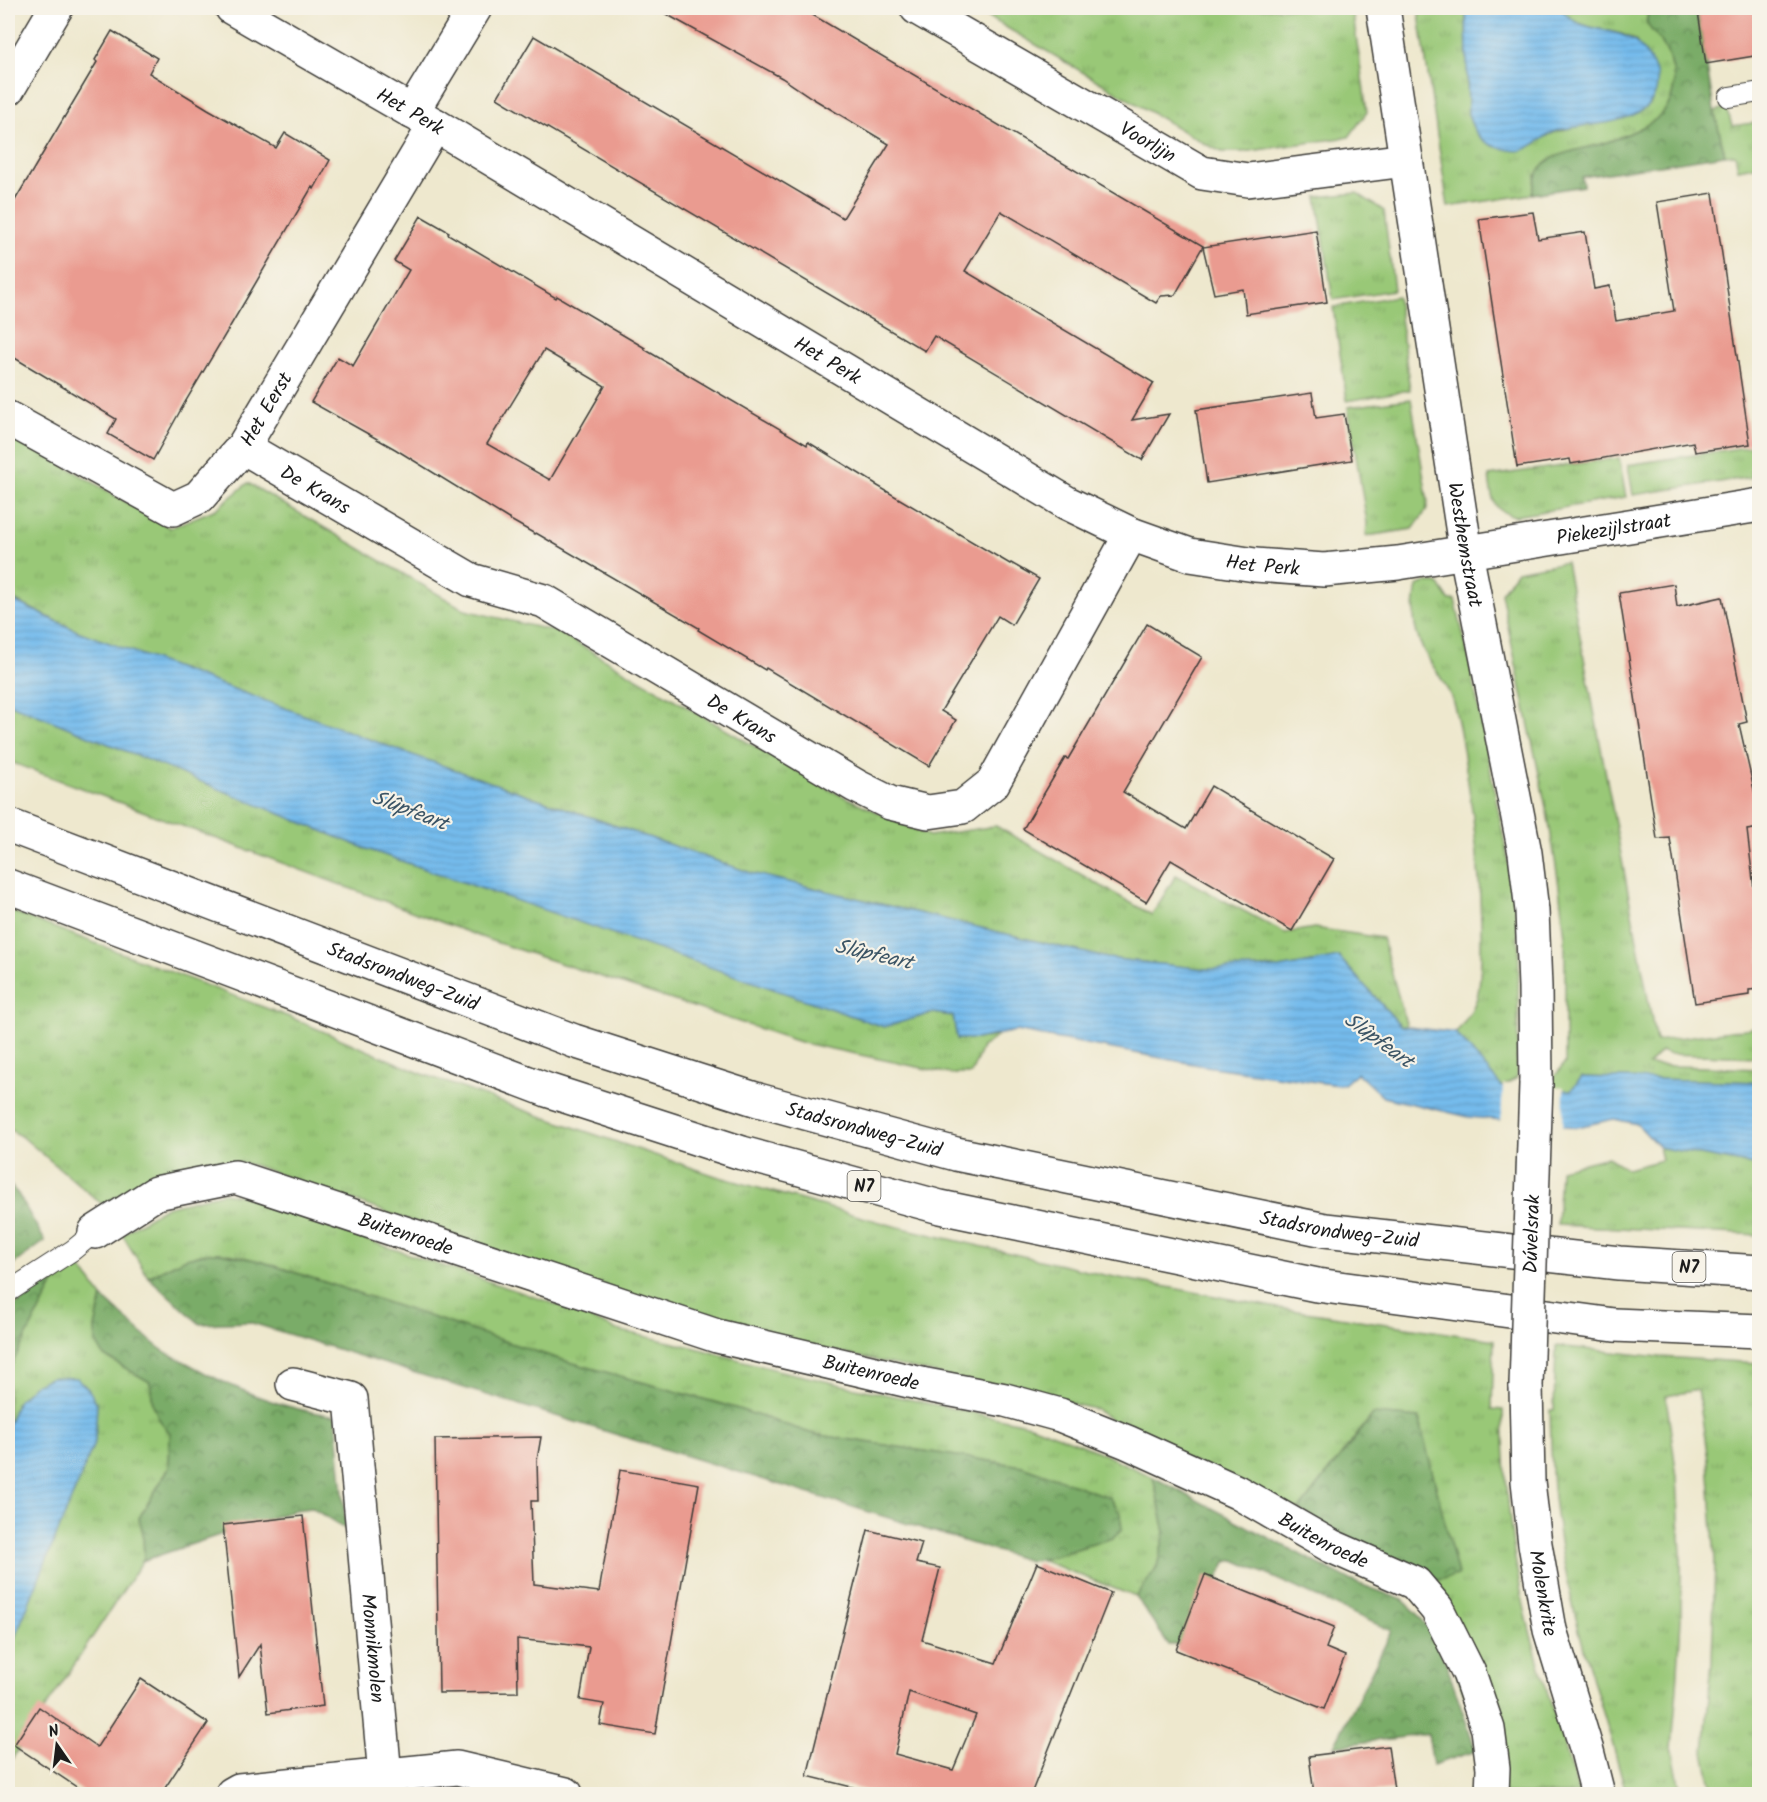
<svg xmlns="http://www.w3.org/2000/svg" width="1767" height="1802" viewBox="0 0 1767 1802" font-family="Kalam,sans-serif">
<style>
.grass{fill:url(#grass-tufts);stroke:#5a724a;stroke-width:1.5}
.forest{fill:url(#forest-crowns);stroke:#4b6442;stroke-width:1.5}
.water{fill:url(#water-rules);stroke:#486c84;stroke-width:1.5}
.pier{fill:#eee8ce}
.building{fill:#ea9b90;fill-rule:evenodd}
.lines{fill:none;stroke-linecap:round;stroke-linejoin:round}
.lane-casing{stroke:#3c3b37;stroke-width:22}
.street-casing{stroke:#3c3b37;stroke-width:36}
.secondary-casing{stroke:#3c3b37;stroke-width:36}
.highway-casing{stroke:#3c3b37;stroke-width:36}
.lane{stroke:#fff;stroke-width:20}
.street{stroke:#fff;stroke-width:33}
.secondary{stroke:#fff;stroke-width:33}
.highway{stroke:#fff;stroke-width:33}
.secondary-bridge-casing{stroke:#3c3b37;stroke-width:36;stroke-linecap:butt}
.secondary-bridge{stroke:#fff;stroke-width:33}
.labels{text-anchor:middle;stroke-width:4.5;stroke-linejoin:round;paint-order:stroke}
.shield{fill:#f7f3e8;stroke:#5e5c59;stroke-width:1.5}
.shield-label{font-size:18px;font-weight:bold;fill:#1c1c1c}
.street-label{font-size:20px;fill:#1c1c1c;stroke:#f7f3e8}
.water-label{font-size:21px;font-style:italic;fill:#3b5465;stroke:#f7f3e8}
</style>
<defs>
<pattern id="grass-tufts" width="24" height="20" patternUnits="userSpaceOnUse" patternTransform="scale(1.5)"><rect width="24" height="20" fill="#99c877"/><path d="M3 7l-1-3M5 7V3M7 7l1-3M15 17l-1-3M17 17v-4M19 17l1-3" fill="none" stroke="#83ab66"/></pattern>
<pattern id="forest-crowns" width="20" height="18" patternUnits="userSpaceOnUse" patternTransform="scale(1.5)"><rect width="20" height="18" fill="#7aac68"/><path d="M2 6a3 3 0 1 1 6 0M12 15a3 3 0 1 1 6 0" fill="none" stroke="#638b55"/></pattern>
<pattern id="water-rules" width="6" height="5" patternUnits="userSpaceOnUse" patternTransform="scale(1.5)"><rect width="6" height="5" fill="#75bbec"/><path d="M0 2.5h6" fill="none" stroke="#65a0ca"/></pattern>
</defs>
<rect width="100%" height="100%" fill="#f7f3e8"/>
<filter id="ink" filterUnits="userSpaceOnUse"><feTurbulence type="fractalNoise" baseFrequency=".0167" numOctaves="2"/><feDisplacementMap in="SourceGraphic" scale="12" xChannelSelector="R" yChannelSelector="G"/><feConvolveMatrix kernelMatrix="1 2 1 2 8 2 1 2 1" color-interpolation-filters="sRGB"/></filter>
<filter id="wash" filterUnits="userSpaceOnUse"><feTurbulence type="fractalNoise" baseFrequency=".008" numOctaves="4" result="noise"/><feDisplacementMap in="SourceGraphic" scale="24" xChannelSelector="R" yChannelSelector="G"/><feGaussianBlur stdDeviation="1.35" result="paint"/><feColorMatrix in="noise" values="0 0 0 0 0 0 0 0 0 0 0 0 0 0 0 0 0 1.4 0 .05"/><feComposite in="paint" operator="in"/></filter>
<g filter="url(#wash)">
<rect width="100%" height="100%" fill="#eee8ce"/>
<g class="grass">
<polygon points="973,8 1193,8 1195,9 1196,8 1352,8 1367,112 1349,137 1243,152 1222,152 1205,144"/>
<path d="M1418,8h48l2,106 63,32c8,-6 16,-11 25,-14 33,-12 66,-4 95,-29l3,-36 -19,-27 -13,-6 -35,-8 -13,-5 -14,-13h91c-3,5 -6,11 -3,17 3,6 10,12 14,18 14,22 18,52 -1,72 -10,10 -43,24 -57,28 -18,6 -51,9 -64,25 -5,7 -6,17 -8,26l-84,13z"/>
<polygon points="1727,108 1732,126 1759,122 1759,165 1738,169 1735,154 1725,155 1714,111"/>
<polygon points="1357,193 1384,211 1394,290 1333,300 1317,197"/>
<polygon points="1397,296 1410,390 1347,401 1333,307"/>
<polygon points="1411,399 1428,503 1426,511 1413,529 1366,536 1367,523 1348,407"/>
<polygon points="8,432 170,528 216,509 248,483 465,610 558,632 830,790 929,836 996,826 1152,915 1176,875 1285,933 1314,928 1382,938 1407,1027 1401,1026 1339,957 1280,968 1204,969 1107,958 751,873 401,751 77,631 8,597"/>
<polygon points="1759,445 1759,476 1633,495 1628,465"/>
<path d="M1619,458l7,39 -110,19c-25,-4 -24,-18 -27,-40z"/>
<polygon points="1566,562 1656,1041 1759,1027 1759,1057 1668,1054 1661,1051 1648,1065 1759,1069 1759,1082 1582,1077 1571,1090 1553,1089 1554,1077 1565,1063 1565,937 1558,879 1548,817 1501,593 1517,571"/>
<path d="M1424,583h14l11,17h6l14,59 43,222 7,65 -2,132 -16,9 -45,-54c9,-12 19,-25 22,-40 4,-22 3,-46 3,-68 -1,-51 -6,-100 -14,-150 -4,-25 -7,-52 -15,-76 -5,-13 -13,-24 -21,-36 -18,-28 -20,-45 -14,-77z"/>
<polygon points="8,703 364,848 884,1027 933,1013 953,1016 957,1039 976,1039 998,1036 982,1047 971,1074 951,1074 803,1043 489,940 8,761"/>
<path d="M8,910l284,108 128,55 112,40 184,63 178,50 210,49 174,33 216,32 -2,69 11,1c2,72 7,139 24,209 14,59 35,117 52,175h-77l-80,-210 35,-9 -84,-161 -74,96 -160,-72 -44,-29 -415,-92 -427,-152 -31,-4 -34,6 -39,12 -46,26 -78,-66 -17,-11z"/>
<polygon points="1659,1147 1759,1166 1759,1235 1557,1225 1560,1169 1608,1157 1627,1169 1662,1160"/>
<path d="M223,1193l41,6 50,23 244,83 59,25 75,17 85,23 74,17 180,38 59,23 63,29 12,55 -8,35 -21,30 -95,-37 71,-22 -90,-72 -209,-32 -81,-27 -170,-47 -302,-99c-14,-3 -28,-8 -42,-8 -25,-2 -48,13 -70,24l-26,-43 44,-27z"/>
<polygon points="77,1262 102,1297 95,1328 96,1342 104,1356 150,1382 153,1404 159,1419 170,1433 169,1468 139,1518 143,1533 144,1559 8,1765 8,1650 15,1637 95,1441 34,1385 17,1402 8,1425 8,1372 57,1277"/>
<path d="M1556,1346l104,11 99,6v431h-46l-9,-42 8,-91 3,-100 -7,-101 -10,-70 -32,6 11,81 4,78v64l-4,69 -5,59 9,47h-55c-14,-60 -37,-119 -51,-180 -10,-41 -18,-84 -22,-126 -2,-26 -2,-52 -3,-78h4z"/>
</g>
<g class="forest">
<path d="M1651,8h40l8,9 15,93 11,45 -143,22 1,9 -51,8c2,-9 3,-19 8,-26 13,-16 46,-19 64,-25 14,-4 47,-18 57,-28 19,-20 15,-50 1,-72 -4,-6 -11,-12 -14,-18 -3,-6 0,-12 3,-17z"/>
<polygon points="8,1183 18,1194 45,1241 8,1268"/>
<polygon points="208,1253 220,1253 260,1261 562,1360 732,1407 813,1434 1022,1466 1109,1497 1120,1513 1122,1529 1112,1538 1041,1560 1029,1561 249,1322 200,1324 148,1277 186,1258"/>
<polygon points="57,1277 8,1372 8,1310"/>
<path d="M102,1297c18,16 36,34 55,49 8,7 19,11 28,16 47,27 97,47 151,54l10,113 -34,-21 -18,2 -152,51 2,-3 -1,-25 -4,-15 30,-50 1,-35 -11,-14 -6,-15 -3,-22 -46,-26 -8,-14 -1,-14z"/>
<polygon points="1374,1414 1419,1418 1458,1575 1422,1584 1299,1510"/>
<polygon points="1153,1477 1349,1580 1403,1600 1418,1614 1432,1634 1446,1662 1476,1751 1433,1765 1428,1734 1334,1746 1392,1631 1235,1560 1226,1562 1194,1633 1183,1645 1169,1645 1136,1597 1157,1567 1165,1532"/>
</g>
<g class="water">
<path d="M1466,8h94c4,4 8,9 13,12 5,4 12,5 17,7 27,7 42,5 58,30 4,7 9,13 9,21 4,49 -67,44 -98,52 -14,4 -23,16 -36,20 -6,2 -12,0 -18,-1 -22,-4 -31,-14 -37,-35z"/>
<polygon points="8,598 77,631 401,751 751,873 1107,958 1204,969 1280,968 1339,957 1401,1026 1456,1033 1502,1087 1571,1090 1582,1077 1759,1082 1759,1166 1659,1147 1637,1124 1614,1119 1577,1127 1469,1117 1383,1097 1357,1073 1344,1084 1338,1085 1199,1065 1016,1031 976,1039 957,1039 953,1016 933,1013 884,1027 364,848 8,703"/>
<polygon points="52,1377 77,1378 89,1390 97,1404 95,1441 15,1637 8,1650 8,1425 17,1402 34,1385"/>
</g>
<polygon class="pier" points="1503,1084 1564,1087 1563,1128 1501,1123"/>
<g id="blocks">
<g class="building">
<polygon points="655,8 801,8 1203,246 1175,295 1161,296 1156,303 1001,211 965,271 1154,383 1132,420 1169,414 1142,460 934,336 925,351 497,98 534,36 843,218 889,144 812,98 782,78"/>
<polygon points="1724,8 1760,8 1760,55 1706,64 1698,12"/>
<polygon points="112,31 157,58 149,73 208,109 276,148 285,133 330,160 314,189 312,187 248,296 184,404 153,460 108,434 116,419 8,354 8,212 97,62 95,60"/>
<polygon points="1713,193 1750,444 1695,452 1693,442 1571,464 1570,459 1517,467 1479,219 1533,212 1538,239 1585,232 1594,289 1610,286 1616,321 1674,311 1657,202"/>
<path d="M421,216l28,16 -1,2 108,64 1,-2 88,52 -1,1 163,96 1,-3 68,42v1l134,79 1,-1 28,16 -27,46 -14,-9 -57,95 15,9 -27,46 -163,-98 -1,2 -67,-40 1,-2 -163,-95 -1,1 -28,-16 -112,-69 -84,-47 27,-45 15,9 56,-96 -15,-9zM544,350l61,36 -55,94 -63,-36z"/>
<polygon points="1316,230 1327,302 1246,314 1243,289 1214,294 1203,247"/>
<polygon points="1312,393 1316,418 1344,414 1352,460 1207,483 1196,410"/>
<polygon points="1674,584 1677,607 1722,597 1747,722 1739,724 1760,816 1760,828 1747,830 1754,889 1760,888 1760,989 1749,990 1749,995 1695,1003 1670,838 1657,839 1619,593"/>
<polygon points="1147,624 1202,657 1123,792 1186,829 1211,786 1334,859 1292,931 1171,860 1146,902 1023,829 1065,758 1068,759"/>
<polygon points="541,1437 537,1460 538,1501 531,1501 534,1584 599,1592 620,1470 699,1484 655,1734 600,1725 604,1704 580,1700 589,1647 517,1639 518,1692 439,1693 435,1439"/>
<polygon points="303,1516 323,1706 268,1713 260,1644 239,1677 223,1525"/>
<path d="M868,1530l54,13 -6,20 24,5 -18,72 74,23 41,-100 74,30 -80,201h-151l-73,-18zM909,1692l67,23 -23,55 -58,-16z"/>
<polygon points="1205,1575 1334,1627 1326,1648 1345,1656 1324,1709 1176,1650"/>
<polygon points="141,1679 208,1723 161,1794 87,1794 14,1745 39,1707 97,1747"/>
<polygon points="1388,1746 1394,1790 1358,1794 1314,1794 1309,1756"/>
</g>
</g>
</g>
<g filter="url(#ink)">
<use href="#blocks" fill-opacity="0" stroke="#3c3b37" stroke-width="1.5"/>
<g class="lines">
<g class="lane-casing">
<g id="lane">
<polyline points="1729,97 1760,92"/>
<polyline points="8,1292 73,1250 95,1232"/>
</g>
</g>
<g class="street-casing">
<g id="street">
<path id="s1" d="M232,8l203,117 632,378 64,31 59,21 65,10 69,5 74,-7 362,-58"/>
<path id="s2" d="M917,8l285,165 46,7 158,-20"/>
<polyline points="8,89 56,8"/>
<polyline points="412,112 475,8"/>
<path id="s3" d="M8,418l165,91 26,-12 44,-50 192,-322"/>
<path id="s4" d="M243,447l228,133 73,21 312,185 34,17 38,9 35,-5 30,-24 138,-249"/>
<path id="s5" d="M95,1232l61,-39 79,-16 482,159 209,49 79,15 55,15 67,27 110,50 94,54 84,37 22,26 32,64 19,56 5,39 -1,26"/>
<path id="s6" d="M293,1384l58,15 34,377"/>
<polyline points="232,1794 239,1790 457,1768 566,1794"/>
</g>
</g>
<g class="secondary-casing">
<g id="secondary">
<path id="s7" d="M1383,8l83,545 59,300 7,58 3,76 1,96"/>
<path id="s8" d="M1526,1386l2,95 7,63 15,86 37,121 11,43"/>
</g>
</g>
<g class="highway-casing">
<g id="highway">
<path id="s9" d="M8,825l566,216 184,59 198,54 369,76 294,33 141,9"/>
<polyline points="8,886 547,1090 742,1153 940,1207 1317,1285 1614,1325 1760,1331"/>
</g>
</g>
<use href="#lane" class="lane"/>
<use href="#street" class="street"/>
<use href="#secondary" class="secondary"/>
<use href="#highway" class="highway"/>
<g class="secondary-bridge-casing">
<g id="secondary-bridge">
<path id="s10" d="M1526,1386l10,-303"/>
</g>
</g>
<use href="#secondary-bridge" class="secondary-bridge"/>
</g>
</g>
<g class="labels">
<g class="shield">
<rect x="847.5" y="1171" width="33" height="30" rx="4.5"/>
<rect x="1672.5" y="1252" width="33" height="30" rx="4.5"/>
</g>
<g class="shield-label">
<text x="864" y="1192">N7</text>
<text x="1689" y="1273">N7</text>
</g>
<g class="street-label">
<text dy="7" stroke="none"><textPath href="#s1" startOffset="206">Het Perk</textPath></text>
<text dy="7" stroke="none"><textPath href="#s2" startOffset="267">Voorlijn</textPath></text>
<text dy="7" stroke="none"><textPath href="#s1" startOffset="692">Het Perk</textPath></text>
<text dy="7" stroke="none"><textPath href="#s3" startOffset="328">Het Eerst</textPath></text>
<text dy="7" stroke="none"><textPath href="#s4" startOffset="84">De Krans</textPath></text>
<text dy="7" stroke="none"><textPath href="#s1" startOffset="1532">Piekezijlstraat</textPath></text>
<text dy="7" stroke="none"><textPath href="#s7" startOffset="543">Westhemstraat</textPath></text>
<text dy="7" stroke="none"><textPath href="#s1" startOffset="1178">Het Perk</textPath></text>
<text dy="7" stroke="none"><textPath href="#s4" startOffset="570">De Krans</textPath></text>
<text dy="7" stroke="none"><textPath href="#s9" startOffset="423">Stadsrondweg-Zuid</textPath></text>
<text dy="7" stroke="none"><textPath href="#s9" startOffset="909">Stadsrondweg-Zuid</textPath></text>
<text dy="7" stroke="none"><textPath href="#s9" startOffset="1395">Stadsrondweg-Zuid</textPath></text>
<text dy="7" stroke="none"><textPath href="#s5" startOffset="333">Buitenroede</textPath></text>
<text dy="7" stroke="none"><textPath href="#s10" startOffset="152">Dúvelsrak</textPath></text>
<text dy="7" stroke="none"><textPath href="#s5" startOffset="819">Buitenroede</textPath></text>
<text dy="7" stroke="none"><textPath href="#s5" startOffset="1305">Buitenroede</textPath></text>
<text dy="7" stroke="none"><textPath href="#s8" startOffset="208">Molenkrite</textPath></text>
<text dy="7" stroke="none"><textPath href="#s6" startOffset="310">Monnikmolen</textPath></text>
</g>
<g class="water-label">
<text transform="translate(410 810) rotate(21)" y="7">Slûpfeart</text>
<text transform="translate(874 954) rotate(13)" y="7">Slûpfeart</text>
<text transform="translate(1379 1040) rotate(36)" y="7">Slûpfeart</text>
</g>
</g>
<rect width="1767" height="1802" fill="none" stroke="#f7f3e8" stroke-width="30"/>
<g transform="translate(57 1745) rotate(346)" stroke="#f7f3e8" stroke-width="4.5" paint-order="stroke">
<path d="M0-4.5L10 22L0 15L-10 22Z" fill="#1c1c1c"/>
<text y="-9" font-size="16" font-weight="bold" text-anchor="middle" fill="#1c1c1c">N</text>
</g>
</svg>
